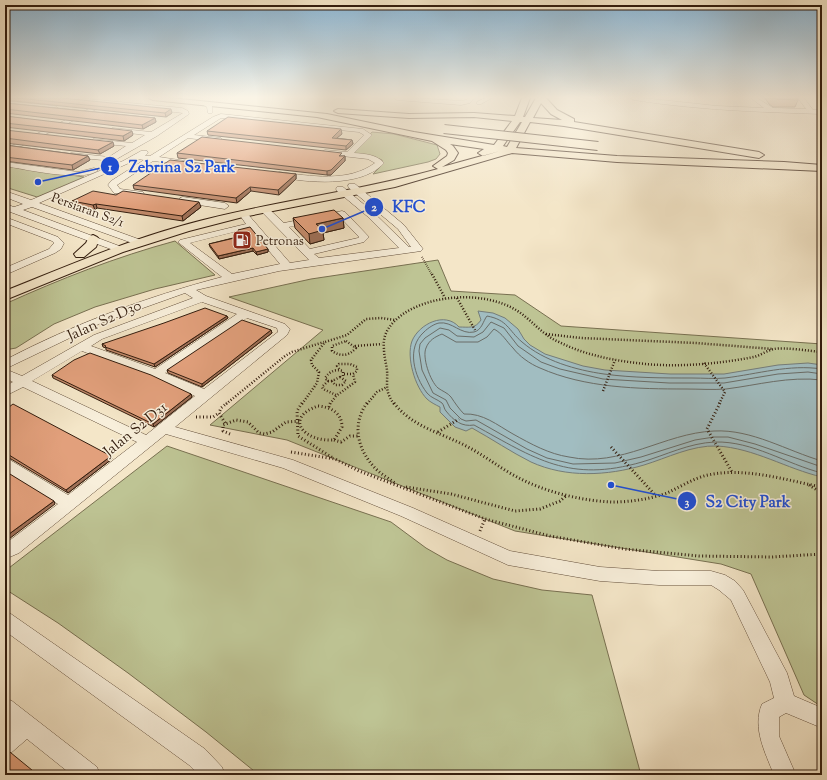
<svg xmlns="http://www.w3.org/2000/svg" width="827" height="780" viewBox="0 0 827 780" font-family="'Sorts Mill Goudy',serif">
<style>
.green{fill:#bec494;stroke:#787051}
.water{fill:#a1bdc1;stroke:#757d79}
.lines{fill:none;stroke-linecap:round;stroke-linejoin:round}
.shore{stroke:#6a6d68;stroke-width:1}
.minor-casing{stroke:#634f3c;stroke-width:1}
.major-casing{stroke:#331d0e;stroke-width:2}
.path-far2{stroke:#331d0e;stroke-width:2;stroke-dasharray:0.5 1.5;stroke-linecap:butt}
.path-far1{stroke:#331d0e;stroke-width:2.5;stroke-dasharray:1 2;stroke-linecap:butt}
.path{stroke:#331d0e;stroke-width:3;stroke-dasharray:1 2.5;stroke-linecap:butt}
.minor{fill:#f8efdb;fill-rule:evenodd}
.major{fill:#f4e6c8;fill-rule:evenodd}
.major-bridge-casing{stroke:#331d0e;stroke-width:10;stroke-linecap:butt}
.major-bridge{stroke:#f4e6c8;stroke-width:8}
.wall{fill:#c28a6b;stroke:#331d0e}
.shaded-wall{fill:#9e7057;stroke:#331d0e}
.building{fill:#e2a07c;stroke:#331d0e}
.labels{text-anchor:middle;stroke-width:3;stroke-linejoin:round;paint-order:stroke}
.far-street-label{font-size:13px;fill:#331d0e;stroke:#f8efdb}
.far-poi-label{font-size:13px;fill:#331d0e;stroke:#f8efdb;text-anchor:start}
.street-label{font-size:15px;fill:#331d0e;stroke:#f8efdb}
.leader{fill:none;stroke:#1d4ed8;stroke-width:1.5}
.callout-dot{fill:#1d4ed8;stroke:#f8efdb;stroke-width:1.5}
.mark-label{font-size:12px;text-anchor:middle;font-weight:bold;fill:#fff}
.callout-label{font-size:16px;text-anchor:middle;font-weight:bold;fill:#1d4ed8;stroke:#f8efdb;stroke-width:3;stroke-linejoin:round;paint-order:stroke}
</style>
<rect width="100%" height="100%" fill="#f4e6c8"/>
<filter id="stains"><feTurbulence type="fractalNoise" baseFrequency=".005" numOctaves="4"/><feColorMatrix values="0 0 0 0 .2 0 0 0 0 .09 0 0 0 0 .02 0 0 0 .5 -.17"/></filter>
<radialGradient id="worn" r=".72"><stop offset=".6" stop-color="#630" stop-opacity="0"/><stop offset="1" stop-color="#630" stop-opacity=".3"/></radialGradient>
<g class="green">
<polygon points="372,132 394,134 437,145 440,154 436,159 428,162 373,174 383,164 382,160 375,157 353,153"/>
<polygon points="5,165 84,177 37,197 5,187"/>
<path d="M175,241l40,34 -60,14 -60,18 -41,17 -38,24 -11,2v-46c55,-25 111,-47 170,-63z"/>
<polygon points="438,260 451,291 515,295 561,326 822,344 822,707 804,695 751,574 721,564 515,531 287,440 210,425 323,330 229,297 311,279"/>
<polygon points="167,446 391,522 426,548 447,560 493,579 542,590 592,595 641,775 259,775 206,732 128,673 58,623 5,589 5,571"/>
</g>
<path class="water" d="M478,311l15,2 12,5 13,11 6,10 6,6 15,9 38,12 22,4 65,4h54l54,-9 30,-2 14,2v112c-35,-8 -68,-29 -105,-31 -25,-1 -50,12 -73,19 -37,11 -78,13 -113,-3 -20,-10 -39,-23 -59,-34l-6,3 -11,-4 -15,-15v-5c-4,-2 -10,-5 -13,-8 -12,-12 -21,-42 -15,-58 7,-17 33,-30 47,-14 10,0 16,2 22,-7z"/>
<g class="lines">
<g class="shore">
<path d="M822,369c-33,-5 -64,5 -97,9 -10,1 -22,0 -33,0 -29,0 -59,0 -88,-4 -28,-4 -60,-13 -82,-32 -14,-12 -14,-22 -35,-26 -4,5 -5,14 -13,16 -13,3 -22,-11 -35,-9 -5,1 -11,5 -15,9 -18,16 -10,44 3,61 4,5 10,6 15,10 2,2 2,6 4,8 8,10 16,16 28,14 62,34 95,58 168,37 24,-7 47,-19 73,-20 38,-1 71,22 107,31"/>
<polyline points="822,374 808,372 778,374 724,383 669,383 603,379 560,369 541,362 518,346 504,328 491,322 483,332 474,337 457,336 449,330 440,328 425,338 420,344 419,351 422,370 433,393 446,400 450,408 461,419 466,421 476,420 527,449 547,458 573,464 615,463 641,457 695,440 714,437 728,437 755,444 822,467"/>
<path d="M822,380c-33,-4 -64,5 -96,9 -13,1 -27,0 -40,0 -48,0 -101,-1 -146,-21 -10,-4 -21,-12 -27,-20 -7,-7 -10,-14 -19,-19l-7,8 -9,5h-22l-14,-8c-7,3 -13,6 -16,14 -4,9 4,33 12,40 4,3 10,5 13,9 4,6 8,12 13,17 19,-1 33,11 49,20 18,10 36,20 56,23 52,11 95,-24 145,-26 38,-2 73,20 108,30"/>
</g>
<g class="minor-casing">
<g id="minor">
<polygon points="60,98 77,98 182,108 188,111 189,114 157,136 113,161 71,157 67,155 71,153 109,157 126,146 96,143 93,143 93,139 132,143 145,135 114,131 111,129 112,128 151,132 183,113 107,104 5,154 5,149 99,104 63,100"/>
<polygon points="394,98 415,98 461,101 466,100 468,98 474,98 470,103 461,105 397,100"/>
<polygon points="485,98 492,98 481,104 477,104 477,102"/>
<path d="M631,98h12l74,8 47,2 -13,-10h6l16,10 33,1 -8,-11h6l9,12h9v4c-63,-2 -125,-4 -188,-14z"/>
<polygon points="5,101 55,106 58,108 55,110 5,105"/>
<polygon points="202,102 206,102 212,105 212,113 208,113 207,107 202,104"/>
<path d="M221,114l142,15 9,6 -18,18c11,1 22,1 30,10 -22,25 -79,20 -108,13l-1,-2 4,-2c31,4 69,11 96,-9l-7,-4 -43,-5 -4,-2 4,-2 22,2 17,-17 -5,-3 -138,-14 -27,17 27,3v4l-33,-4 -29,19 27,4h3v4l-36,-4 -36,24 3,4 23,3 1,2 -1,2 -29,-3 -6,-8 3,-4 33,-21 -6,-1 -99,44 102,37 2,2 -2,2h-6l-103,-37 -9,3 99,37 2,2 -5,3 -3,-1 -111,-41v-6l9,3 9,-3 -18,-7v-6l26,9 92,-39 18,-10h6l1,2 -3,3h5l63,-39z"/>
<path d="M5,162l73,10 16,-4 4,2c-13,13 -74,-1 -93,-4z"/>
<path d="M349,184h6l49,41 19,24 -2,2 -142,20 -83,19 10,6 79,28 5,5 -3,6 -112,92 118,33 120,48 97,43 90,16 59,4h52l14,4 10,6 8,9 44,83 7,23 28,12v20l-36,-15 -7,4v19l17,39h-22c-9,-23 -22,-47 -12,-71l12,-6 -4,-16 -39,-82 -12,-10 -8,-5h-52l-59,-4 -92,-16 -107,-49 -118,-48 -117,-34 -147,119 -14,6v-15l53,-40 -53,-33v-12l5,1 58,35 69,-53 -114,-55 -18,9v-10l8,-4 -8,-4v-9l17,7 72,-41 99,-37 -8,-5 -84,30 -96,46v-9c69,-36 141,-63 217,-83l-44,-35 2,-2 66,-16 -7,-10 1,-2h6l44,51 19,-3 -47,-48 -1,-2 1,-2h6l16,15 58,-12 3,1 24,25 -5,5 -50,12 5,4 80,-10 -32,-32 -30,-25 -1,-2 1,-2h6l30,25 36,35h2l-13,-18 -49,-41 -1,-2zM340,217l19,20 -1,1 -48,11 -21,-22zM250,228l30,36 -48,10 -42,-31zM202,302l35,12 -82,55 -64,-23 11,-7zM247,318l30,10 1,4 -74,57 -39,-16zM82,351l70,26 43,19 -49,39 -114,-54z"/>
<polygon points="183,197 225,203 229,206 225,209 180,202 179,200 180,198"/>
<polygon points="5,217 58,237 64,243 61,249 55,253 5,275 5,268 49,249 54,243 52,241 5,223"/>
<polygon points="5,612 11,614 205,749 222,767 225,775 199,775 189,765 5,631"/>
<polygon points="5,698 12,701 97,767 100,775 72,775 27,739 12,752 5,756 5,730 10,725 5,721"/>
</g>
</g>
<g class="major-casing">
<g id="major">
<path d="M149,98h22l156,16 87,18 80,13 18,-24 -38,-4 -65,1 -71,-5 -4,-2 4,-2 71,5 65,-1 41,3 7,-18h8l-7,19h2l11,-19h10l11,12 17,9v3l185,30 5,3 -5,3 -195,-32 -34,-4 -14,26 101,8 167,6 38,3v6l-205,-9 -105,-9 -117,34 -152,30 -54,14 -66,21 -118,48v-9c58,-23 115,-48 176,-65 84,-24 172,-33 257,-57l-5,-3 14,-10 1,-3 -2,-3 -14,-9 -115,-24 -164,-17zM541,103l10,11 11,6 -29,-2zM520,122h2l-15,25 -4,-1zM450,144l34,5 -6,4 5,3 17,-5 -58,16 12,-7 4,-7 -5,-7z"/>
<polygon points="93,235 97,237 99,239 96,247 84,257 76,257 74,254 86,243 89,237"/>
</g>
</g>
<polyline class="path-far2" points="422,257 432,275"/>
<g class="path-far1">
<polyline points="432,274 445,298"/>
<polyline points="457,298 475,330"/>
<polyline points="546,334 581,338 696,343 773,349"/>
<path d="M346,341l10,7c-7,8 -15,9 -24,3v-5z"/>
<polyline points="355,346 382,344"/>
<polyline points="704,363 725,392 719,404"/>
<polyline points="344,374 353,374"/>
<polygon points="340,377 346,381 342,385 335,385 332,381"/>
<polyline points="328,381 322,387 323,389 336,395"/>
<path d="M332,381h-4l-3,-3c5,-7 10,-9 18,-7v7"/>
<polyline points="603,391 615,360"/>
<polyline points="226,404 285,356 292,352 324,342"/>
<polyline points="302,404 317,383 319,372 312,365 311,360 325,342 347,335 366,319 381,318 395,320"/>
<polyline points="330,404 336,396 355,382 353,374 357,371 357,367 350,364 339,364 337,366 340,370"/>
<polyline points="367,404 377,392 387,387"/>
<path d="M394,404c-10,-14 -6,-19 -7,-34 -1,-7 -3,-14 -3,-21 -2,-16 7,-26 19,-35 30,-20 81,-23 113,-4 15,9 26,25 43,32 24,12 51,18 78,21 38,5 80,1 117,-6 7,-2 14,-7 20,-8 10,-2 36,2 48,3"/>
</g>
<g class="path">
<polyline points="302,403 297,411 298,436 333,458"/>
<path d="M367,403c-16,22 -9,48 9,66 6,6 14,10 20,15"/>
<path d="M394,403c18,24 48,30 74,44 17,9 32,21 49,30 28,15 65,24 96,25 18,0 37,-3 54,-9 13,-6 27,-15 41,-18 38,-8 77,5 114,12"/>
<polyline points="720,403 707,429 732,472"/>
<path d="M318,406c13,1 24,7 24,21l-8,13c-30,2 -51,-22 -16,-34z"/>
<polyline points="329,407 330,403"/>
<polyline points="196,417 213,417 219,413"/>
<polyline points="225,423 219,413 221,408 227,403"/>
<polyline points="438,432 459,419"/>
<polyline points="230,434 223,431 223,425 236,420 248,422 259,433 265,434 272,432 286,422 300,421"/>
<polyline points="334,440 341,442 350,436 358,436"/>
<polyline points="611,447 656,496"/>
<polyline points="291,452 335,459 359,471 485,519 550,536 624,549 699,556 772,557 822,554"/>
<polyline points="809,485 822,493"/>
<polyline points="406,487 451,494 515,511 540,509 560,501 567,495"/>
<polyline points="480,531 485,519"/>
</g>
<use href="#minor" class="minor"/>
<use href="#major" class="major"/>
<g class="major-bridge-casing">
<polyline id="major-bridge" points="444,129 598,146"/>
</g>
<use href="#major-bridge" class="major-bridge"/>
</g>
<g class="wall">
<polygon points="5,98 62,98 172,113 166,117 5,100"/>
<polygon points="765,98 797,98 798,100 795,107 773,107 769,104"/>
<polygon points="5,103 155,118 156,122 143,129 5,113"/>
<polygon points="5,116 133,135 124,141 5,127"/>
<polygon points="5,130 114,146 100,154 5,143"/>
<polygon points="207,131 342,134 336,138 352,140 353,144 346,150 208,135"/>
<polygon points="5,145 88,156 90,160 73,170 5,161"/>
<polygon points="177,153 342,156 345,156 345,161 331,175 327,175 178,158"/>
<polygon points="296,174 296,179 279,195 251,191 237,203 134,189 133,185"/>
<polygon points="72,201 201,207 183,221 97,208 95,210 74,206"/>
<polygon points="293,218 343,218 344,228 323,233 324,240 310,244 295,228"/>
<polygon points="238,230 268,249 268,252 257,255 253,251 219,259 210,247 209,244 241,236 239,233"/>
<polygon points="227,316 228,318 155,367 106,350 106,348 103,347 102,344"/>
<polygon points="271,330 272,333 223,371 202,387 168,373 167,370"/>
<polygon points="52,375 191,394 192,397 154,427 53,378"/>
<polygon points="5,410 112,459 68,493 11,459 5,458"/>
</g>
<g class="shaded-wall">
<polygon points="171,109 172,113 166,117 165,113"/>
<polygon points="155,118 156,122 143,129 142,125"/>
<polygon points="341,129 342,134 332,142 332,138"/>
<polygon points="132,131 133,135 124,141 123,136"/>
<polygon points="352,140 353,144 346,150 346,146"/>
<polygon points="113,142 114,146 100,154 98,150"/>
<polygon points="88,156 90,160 73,170 72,165"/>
<polygon points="345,156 345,161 331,175 327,175 327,171"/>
<polygon points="296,174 296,179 279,195 278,190"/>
<polygon points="250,187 251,191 237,203 236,198"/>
<polygon points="199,202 201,207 183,221 182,216"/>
<polygon points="96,204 97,208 95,210 93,205"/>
<polygon points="343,218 344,228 323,233 324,240 310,244 309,234 316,224"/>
<polygon points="253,248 253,251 219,259 218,256"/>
<polygon points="268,249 268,252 257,255 256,252"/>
<polygon points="227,316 228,318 155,367 154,364"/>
<polygon points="271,330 272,333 223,371 202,387 202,384"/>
<polygon points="191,394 192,397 154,427 153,424"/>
<polygon points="111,456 112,459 68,493 66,490"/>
<polygon points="54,501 55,504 5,542 5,537"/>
</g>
<g class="building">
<polygon points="17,98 62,98 171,109 165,113"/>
<polygon points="774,98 797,98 798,100 776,99"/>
<polygon points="5,103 155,118 142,125 5,109"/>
<polygon points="5,116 132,131 123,136 5,123"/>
<polygon points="228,117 341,129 332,138 352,140 346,146 207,131"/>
<polygon points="5,130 113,142 98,150 5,138"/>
<polygon points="202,137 342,153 339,156 345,156 331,170 327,171 177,153"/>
<polygon points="5,145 88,156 72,165 5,157"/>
<polygon points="170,160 296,174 278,190 250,187 236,198 133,185"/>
<polygon points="93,191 116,195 123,191 199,202 182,216 96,204 93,205 72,201"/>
<polygon points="334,210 343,218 316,224 323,230 309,234 293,218"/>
<polygon points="250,227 268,249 256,252 253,248 218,256 209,244 243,236 238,230"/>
<polygon points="205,308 227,316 154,364 105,347 106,346 102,344 164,323"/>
<polygon points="242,320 271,330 223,368 202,384 167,370"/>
<polygon points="90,353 151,375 191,394 153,424 52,375 74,360"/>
<polygon points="13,404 111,456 66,490 9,455 5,455 5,410"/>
<polygon points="5,471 54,501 5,537"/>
<polygon points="5,748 38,775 5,775"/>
</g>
<linearGradient id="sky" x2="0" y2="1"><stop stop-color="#8bb8d8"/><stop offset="0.47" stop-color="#faf4e6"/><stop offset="1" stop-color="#faf4e6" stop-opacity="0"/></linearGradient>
<rect width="827" height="207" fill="url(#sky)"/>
<defs>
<g id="fuel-square" transform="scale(1)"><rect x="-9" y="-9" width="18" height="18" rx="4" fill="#8f2418" stroke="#f8efdb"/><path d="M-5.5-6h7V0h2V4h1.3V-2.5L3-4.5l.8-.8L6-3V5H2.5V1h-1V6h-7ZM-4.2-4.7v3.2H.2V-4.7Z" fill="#fff"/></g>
</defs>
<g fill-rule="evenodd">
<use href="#fuel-square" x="242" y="240"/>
</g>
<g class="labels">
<g class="far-street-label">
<text transform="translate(88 209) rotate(20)" y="5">Persiaran S2/1</text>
</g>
<g class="far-poi-label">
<text x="256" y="245">Petronas</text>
</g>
<g class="street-label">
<text transform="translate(104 320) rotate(-24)" y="5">Jalan S2 D30</text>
<text transform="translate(135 429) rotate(-39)" y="5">Jalan S2 D31</text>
</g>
</g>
<path class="leader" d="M38 182L110 166M322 229L374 207M611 485L687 501"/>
<g class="callout-dot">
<circle cx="38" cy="182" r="4"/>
<circle cx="322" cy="229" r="4"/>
<circle cx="611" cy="485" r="4"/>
<circle cx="110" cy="166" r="10"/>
<circle cx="374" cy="207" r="10"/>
<circle cx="687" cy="501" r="10"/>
</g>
<g class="mark-label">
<text x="110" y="171">1</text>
<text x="374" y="211">2</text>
<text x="687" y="506">3</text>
</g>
<g class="callout-label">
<text x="182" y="172">Zebrina S2 Park</text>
<text x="409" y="212">KFC</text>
<text x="748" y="507">S2 City Park</text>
</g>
<rect width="827" height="780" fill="none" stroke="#f4e6c8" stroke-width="20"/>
<rect x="6" y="6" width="815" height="768" fill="none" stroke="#331d0e" stroke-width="2"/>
<rect x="10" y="10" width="807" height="760" fill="none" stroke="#331d0e"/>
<rect width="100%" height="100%" filter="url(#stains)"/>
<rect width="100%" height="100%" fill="url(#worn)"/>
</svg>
